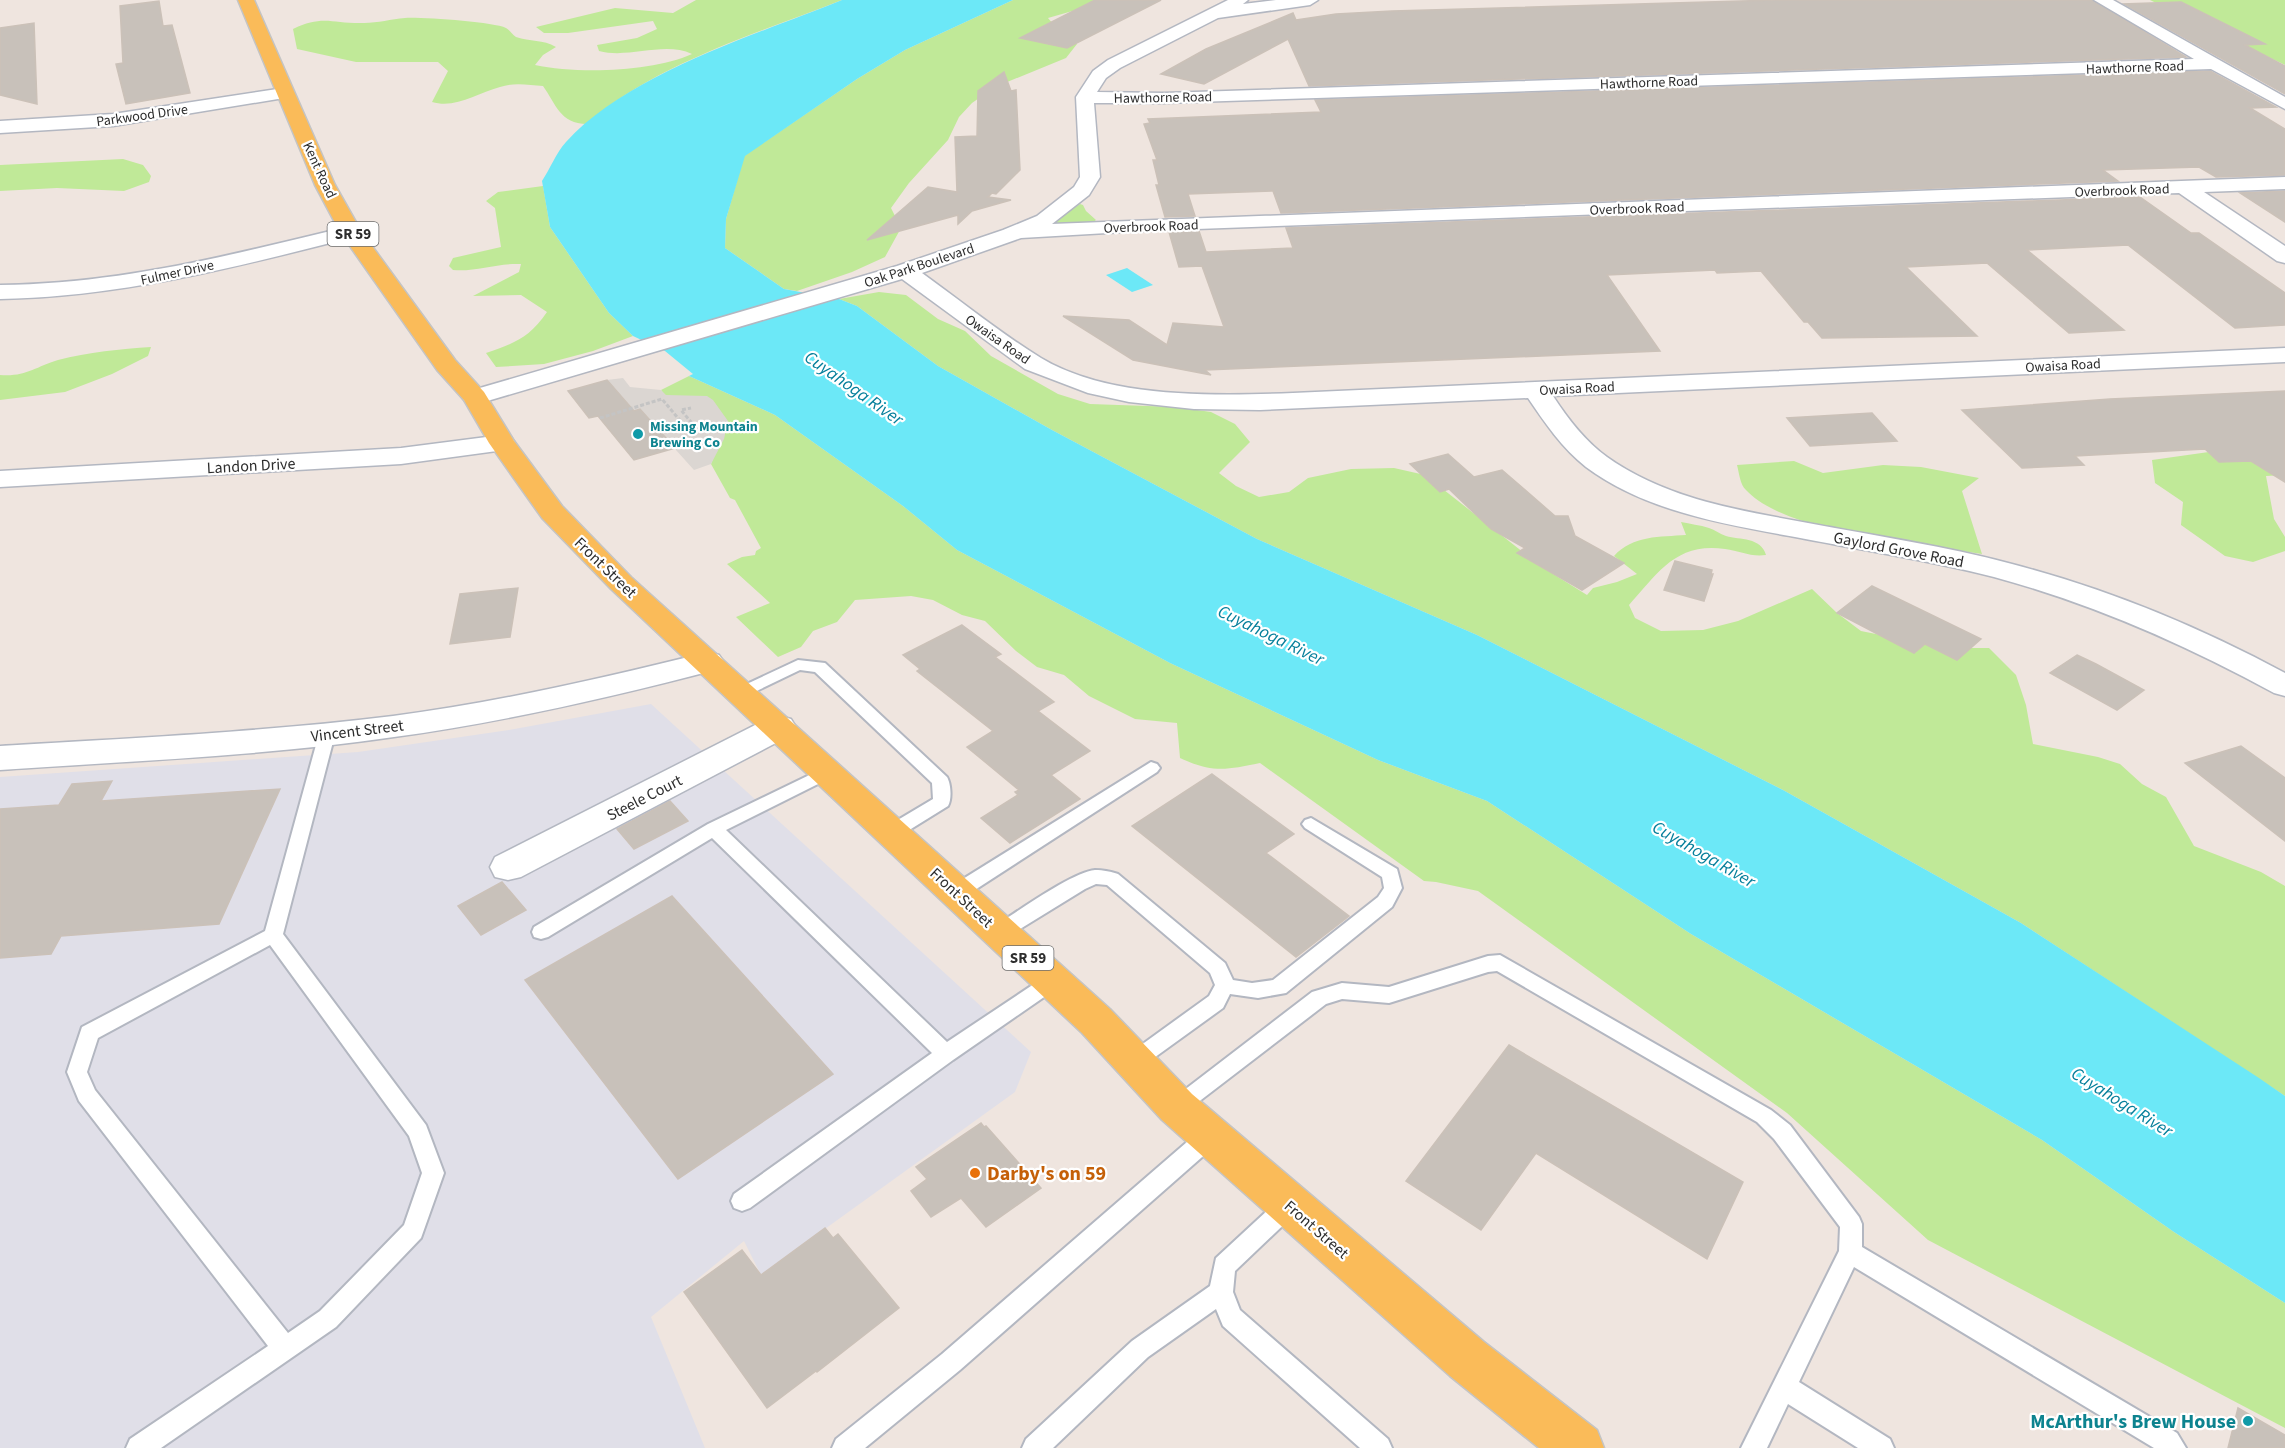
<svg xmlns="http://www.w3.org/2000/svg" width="2285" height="1448" viewBox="0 0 2285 1448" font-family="'Source Sans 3',sans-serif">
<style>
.industrial{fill:#e0dfe8}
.green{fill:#c0e998}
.plaza{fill:#dbd6d2}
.water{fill:#6ce8f7}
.building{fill:#c8c1ba;stroke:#cbc1b8;stroke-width:1.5}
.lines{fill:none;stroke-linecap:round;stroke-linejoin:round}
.lane-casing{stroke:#b3b7c1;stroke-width:4}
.street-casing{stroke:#b3b7c1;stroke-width:3}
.primary-casing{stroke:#c4c4c4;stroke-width:3}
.path{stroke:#c4c4c4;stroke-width:3;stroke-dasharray:4 2;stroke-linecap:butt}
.lane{fill:#fff;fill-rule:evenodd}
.street{fill:#fff;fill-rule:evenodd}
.primary{fill:#fabb59;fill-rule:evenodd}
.culture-dot{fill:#0f9aa8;stroke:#fff;stroke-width:2}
.food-dot{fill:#e8710a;stroke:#fff;stroke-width:2}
.labels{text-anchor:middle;stroke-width:4.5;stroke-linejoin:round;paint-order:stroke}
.far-street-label{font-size:14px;fill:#2d2d2d;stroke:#fff}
.far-culture-label{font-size:14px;font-weight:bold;fill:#0d838f;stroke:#fff;text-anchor:start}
.shield{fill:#fff;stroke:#6c6c6c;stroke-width:1.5}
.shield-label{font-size:15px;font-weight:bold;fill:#2d2d2d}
.street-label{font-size:16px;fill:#2d2d2d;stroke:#fff}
.water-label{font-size:18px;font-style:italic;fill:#057f9b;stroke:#fff}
.near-food-label{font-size:20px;font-weight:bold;fill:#c56008;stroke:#fff;text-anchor:start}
.near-culture-label{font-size:20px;font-weight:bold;fill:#0d838f;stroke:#fff;text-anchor:end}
</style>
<rect width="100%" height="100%" fill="#efe5df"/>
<polygon class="industrial" points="651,704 1031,1052 1015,1092 761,1275 744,1241 651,1317 705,1448 0,1448 0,777 358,752 509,730"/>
<g class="green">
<path d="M696,0h146c-83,33 -188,64 -255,124 -27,0 -31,-20 -44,-38 -14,-1 -29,-4 -43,1 -23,6 -44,22 -68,15l16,-31 -10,-9h-82l-59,-13 -4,-20c30,-15 40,-5 71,-6 14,0 27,-4 41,-5 17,-1 88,4 101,10 4,2 6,7 10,9 14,5 27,2 40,10l-13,8 -8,10c43,9 117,7 157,-11 -28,-13 -63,5 -93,-3l-2,-6 40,-7 20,-9 -4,-8 -85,12h-24l-8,-6 79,-19 58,5z"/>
<polygon points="1013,0 1124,0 1090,6 1048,18 1063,36 1077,44 1066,58 995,87 972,103 959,117 948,140 909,183 891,208 901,228 885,257 852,272 797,291 784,289 725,248 726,219 744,156 857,79 905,50"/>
<polygon points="2150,0 2285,0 2285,65"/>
<polygon points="123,159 143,165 151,176 149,182 124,191 57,188 0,191 0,165"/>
<path d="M543,186l7,41 59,86 24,23 -40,15 -49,13 -48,3 -10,-14c29,-10 43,-15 61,-41l-26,-17 -48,1 46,-24 2,-8c-24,-1 -45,8 -68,6l-4,-4 4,-8 48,-11 -6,-39 -9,-7 12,-9z"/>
<polygon points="1080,204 1083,205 1086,211 1096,220 1092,223 1054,225 1054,221"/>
<path d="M879,292l27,3 32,24 27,12 26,25 67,38 32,10 86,3 35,5 24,12 15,18 -31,31 17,13 23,11 30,-5 19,-14 43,-9 43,-1 31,7 117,92 45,28 6,-7 24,-6 20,-8 -23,-18c19,-21 46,-19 72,-21l-5,-13c9,2 19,3 28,6 6,2 11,6 17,8 14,4 35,1 40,19 -16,2 -26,-4 -41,-6 -49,-7 -67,24 -96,56l6,13 26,13 42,-1 35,-9 74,-32 25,24 24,18 84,17h44l27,27 10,30 7,39 65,13 22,7 22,20 24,13 28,49 67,26 24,14v210l-264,-173 -238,-133 -306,-155 -220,-96 -205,-109 -114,-64 -81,-60 -18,-7z"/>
<path d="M151,347l-3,9 -36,18 -47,18 -65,8v-25c26,2 35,-8 58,-15 30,-8 63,-11 93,-13z"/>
<path d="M689,376l86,39 128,91 54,44 213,113 208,97 109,41 204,133 351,206 132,92 111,71v125l-357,-188 -141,-127 -309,-222 -42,-9 -12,-1 -164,-118c-34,7 -48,10 -80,-5l-3,-35 -42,-4 -46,-23 -25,-21 -27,-8 -21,-16 -31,-30 -23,-6 -29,-15 -22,-4 -56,4 -18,22 -24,9 -12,16 -23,10 -42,-40 34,-14 -43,-39 15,-7 13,-2 1,-4 5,-3 -26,-48 -5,-2 -19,-34 2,-5 -52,-69z"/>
<polygon points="2271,439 2285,475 2266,476 2274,519 2285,537 2285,551 2253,562 2225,556 2181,525 2183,502 2155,483 2152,460 2223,450"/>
<path d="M1794,461l29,12 60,-8 38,2 58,11 -17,13 20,63c-61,-10 -195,-20 -236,-64 -6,-5 -7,-18 -9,-25z"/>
</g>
<polygon class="plaza" points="623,378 630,387 661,390 666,395 707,396 713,400 728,421 724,439 711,464 694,470 640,410 602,421 598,415 629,406 607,380"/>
<g class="water">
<path d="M842,0h171l-108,50 -48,29 -112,77 -19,63 -1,29 59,41 55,10 18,7 81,60 114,64 205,109 220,96 306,155 238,133 238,155 26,18v207l-111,-71 -132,-92 -351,-206 -204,-133 -109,-41 -208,-97 -213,-113 -54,-44 -128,-91 -86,-39 4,-2 -28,-23 -32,-15 -24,-23 -59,-86 -8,-46c8,-12 14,-28 24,-39 63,-69 190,-107 276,-142z"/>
<polygon points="1127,268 1153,285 1132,292 1106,275"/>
</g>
<g class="building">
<polygon points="1095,0 1161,0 1067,48 1020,38"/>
<polygon points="1776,0 2092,0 2186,57 1309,86 1288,39 1204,84 1161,74 1206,49 1293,13 1296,20 1336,14 1392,11"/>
<polygon points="159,1 163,26 172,25 190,93 126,104 116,64 123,63 120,6"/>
<polygon points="2181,2 2265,44 2245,45 2285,66 2285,94 2124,4"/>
<polygon points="34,23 37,104 0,95 0,28"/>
<polygon points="2210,71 2276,107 2250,108 2285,129 2285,175 2216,177 2199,167 2103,170 2118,181 1281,213 1273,191 1188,194 1195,216 1165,217 1156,185 1159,185 1153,160 1157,160 1144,124 1150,123 1148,119 1321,112 1315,100"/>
<polygon points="1004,72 1011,91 1016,90 1020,170 996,194 992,193 988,197 1011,200 972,211 958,224 958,215 867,240 928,187 957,192 955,137 977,136 978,91"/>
<polygon points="2285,191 2285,222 2240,193"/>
<polygon points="2140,197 2191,233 2199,233 2285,293 2285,325 2235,328 2128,245 2027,250 2124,330 2069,333 1987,263 1906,267 1977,336 1822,338 1808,322 1804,322 1761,271 1717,273 1715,270 1607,275 1660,351 1205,370 1211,375 1133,360 1063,316 1129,320 1167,345 1173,323 1224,327 1202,266 1179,267 1169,232 1199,231 1206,252 1293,248 1286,228"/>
<polygon points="607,380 634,411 640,409 675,448 634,460 598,416 589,418 568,391"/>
<polygon points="2285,391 2285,482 2251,461 2219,462 2205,449 2075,456 2084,465 2022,468 1962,410 2110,399"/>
<polygon points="1872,413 1897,441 1810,446 1787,418"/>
<polygon points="1448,454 1474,477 1502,470 1555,516 1568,516 1575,536 1624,563 1582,590 1517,553 1525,548 1491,529 1449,489 1440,492 1410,464"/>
<polygon points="1675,561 1712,570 1711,574 1713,574 1704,601 1664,590"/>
<polygon points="1872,586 1981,639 1957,660 1925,644 1914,653 1837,613"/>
<polygon points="518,588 510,637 450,644 460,594"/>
<polygon points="962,625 1001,654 995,657 1054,702 1038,711 1090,751 1051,775 1080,799 1010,843 981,818 1018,795 1015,792 1019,790 967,747 993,731 917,671 920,669 903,655"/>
<polygon points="2077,655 2096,664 2144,690 2117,710 2050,673"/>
<polygon points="2241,746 2285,778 2285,841 2185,763"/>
<polygon points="1212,774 1294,834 1266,853 1349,916 1296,957 1132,826"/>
<polygon points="112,781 101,801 280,789 219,924 61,936 51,954 0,958 0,809 59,805 72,784"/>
<polygon points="670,801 688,821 634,849 617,829"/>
<polygon points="502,882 526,910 481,935 458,906"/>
<polygon points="672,896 833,1074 678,1179 525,980"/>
<polygon points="1509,1045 1743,1182 1707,1259 1536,1153 1481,1230 1406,1181"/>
<polygon points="981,1123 984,1127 986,1126 1041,1188 986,1227 961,1198 931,1217 911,1191 927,1179 916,1167"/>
<polygon points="825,1228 833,1238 838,1234 899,1308 817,1372 816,1371 767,1408 684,1292 742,1250 761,1275"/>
<polygon points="2238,1408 2285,1435 2285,1448 2228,1448"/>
</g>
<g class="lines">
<g class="lane-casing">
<g id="lane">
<path d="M798,660l27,3 122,114c4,7 5,22 1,29l-50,31 -6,1 -6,-1 -3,-5 3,-5 47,-28 -1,-16 -117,-111 -15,-2 -58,28 -6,-1 -2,-4 2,-4z"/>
<path d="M327,728l6,2 2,4 -52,200 143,191 18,48 -23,65 -85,89 -175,121h-35l4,-9 138,-93 -189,-245 -12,-29 15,-45 183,-96 54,-197 2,-4zM270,945l139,191 13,37 -18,52 -84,86 -32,22 -193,-243 -8,-18 11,-34z"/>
<polygon points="1151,762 1157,764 1160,768 1157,772 964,897 957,899 950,897 948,892 950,887"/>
<polygon points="828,766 834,768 837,772 834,776 726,830 947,1042 1046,976 1053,973 1060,976 1063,981 1060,986 953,1060 750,1208 742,1211 734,1208 731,1201 734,1194 932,1053 712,838 548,937 541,939 534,937 532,932 534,927 708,824"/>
<path d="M1311,818l86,51 5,19 -10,19 -106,86 -28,5 -28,-4 -7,14 -83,60 -7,3 -7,-3 -3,-6 3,-6 83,-60 6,-11 -5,-12 -103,-88 -11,-1 -11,5 -78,48 -7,2 -7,-2 -2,-5 2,-5c23,-14 79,-55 102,-57 8,0 17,2 23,4l107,89 8,17 19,3 21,-3 105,-83 6,-9 -2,-11 -77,-49 -3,-4 3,-4z"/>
<polygon points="1500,955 1771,1110 1790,1125 1859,1217 1862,1224 1862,1247 2177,1433 2186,1448 2154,1448 1854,1267 1799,1382 1890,1439 1894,1448 1858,1448 1788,1404 1767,1448 1741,1448 1839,1251 1840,1227 1774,1139 1757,1122 1497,971 1488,972 1389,1003 1342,999 1326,1004 1184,1113 1177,1116 1170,1113 1166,1107 1170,1101 1312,992 1342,983 1389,987 1488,956"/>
<polygon points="1210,1127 1218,1129 1221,1136 1218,1143 960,1370 865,1448 832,1448 836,1439 942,1354 1202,1129"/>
<polygon points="1289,1195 1297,1198 1300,1205 1297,1212 1235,1271 1233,1292 1240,1310 1388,1439 1392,1448 1360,1448 1223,1326 1216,1309 1148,1357 1053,1448 1022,1448 1026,1439 1132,1341 1210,1286 1216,1258 1281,1198"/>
</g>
</g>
<g class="street-casing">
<g id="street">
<path d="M1228,0h20l-5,4 33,-4h42l-8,5 -92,13 -98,50 -14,10 -9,14 67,1 1030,-34 -100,-59h19l172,97v12l-74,-40 -1047,34h-70l6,74 -11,18 -37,29 1233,-47v12l-81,3 81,54v17l-8,-2 -98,-68 -1037,38 -121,7 -99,35c39,28 78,60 119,85 68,41 175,38 252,35l992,-45v14l-732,34c15,23 32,45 54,61 59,42 131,53 201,66 68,13 137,23 204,41 96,25 186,62 273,109v23l-11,-3c-90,-49 -181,-89 -280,-116 -65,-17 -133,-27 -199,-40 -72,-13 -150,-26 -209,-70 -24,-19 -41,-44 -58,-69l-268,12 -66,-1 -65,-7 -41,-9 -63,-24 -123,-90 -418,123 -9,3 -9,-3 -4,-5 4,-5 431,-126 106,-36 34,-14 37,-29 6,-10 -4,-80 17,-26 15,-11z"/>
<polygon points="284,88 290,89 293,93 290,97 113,126 0,133 0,121 113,114"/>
<path d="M351,226l7,2 4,4 -4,4c-118,30 -235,61 -358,63v-14c121,-1 235,-31 351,-59z"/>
<polygon points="502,435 511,437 515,443 511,449 401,464 0,487 0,471 401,448"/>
<path d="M708,652l11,3 5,7 -5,7c-107,28 -215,53 -325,68 -130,19 -263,24 -394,33v-24c131,-8 263,-14 393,-30 106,-14 211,-38 315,-64z"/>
<polygon points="779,716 791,719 796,727 791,735 521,877 508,880 495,877 490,867 495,857 767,719"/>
</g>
</g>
<g class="primary-casing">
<polygon id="primary" points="238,0 254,0 335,185 361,231 455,360 484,392 514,441 562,506 631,577 1110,1009 1192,1094 1484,1342 1597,1430 1604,1448 1539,1448 1450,1376 1162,1120 1082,1033 611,589 542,518 489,443 464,400 437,370 340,232 315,185"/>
</g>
<polyline class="path" points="600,418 662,399 688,430 696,428 681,410 691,408"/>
<use href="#lane" class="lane"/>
<use href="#street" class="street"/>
<use href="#primary" class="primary"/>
</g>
<g class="culture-dot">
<circle cx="638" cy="434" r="6"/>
<circle cx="2248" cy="1421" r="6"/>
</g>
<circle class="food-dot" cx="975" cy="1173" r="6"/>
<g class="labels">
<g class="far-street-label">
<text transform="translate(2135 67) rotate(-2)" y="5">Hawthorne Road</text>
<text transform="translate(1649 82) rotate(-2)" y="5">Hawthorne Road</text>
<text transform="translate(1163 97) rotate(-1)" y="5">Hawthorne Road</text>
<text transform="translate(142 115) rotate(-8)" y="5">Parkwood Drive</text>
<text transform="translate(320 170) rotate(65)" y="5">Kent Road</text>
<text transform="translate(2122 190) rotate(-2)" y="5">Overbrook Road</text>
<text transform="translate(1637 208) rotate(-2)" y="5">Overbrook Road</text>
<text transform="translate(1151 226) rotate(-2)" y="5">Overbrook Road</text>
<text transform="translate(919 265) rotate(-18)" y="5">Oak Park Boulevard</text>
<text transform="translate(177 272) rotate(-12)" y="5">Fulmer Drive</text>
<text transform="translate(998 339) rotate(35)" y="5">Owaisa Road</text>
<text transform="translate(2063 365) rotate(-3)" y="5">Owaisa Road</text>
<text transform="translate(1577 388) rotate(-3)" y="5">Owaisa Road</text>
</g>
<g class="far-culture-label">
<text x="650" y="431">Missing Mountain<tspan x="650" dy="16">Brewing Co</tspan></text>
</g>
<g class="shield">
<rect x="327.5" y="222" width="51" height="24" rx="4.5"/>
<rect x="1002.5" y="946" width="51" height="24" rx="4.5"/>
</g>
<g class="shield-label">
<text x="353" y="239">SR 59</text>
<text x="1028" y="963">SR 59</text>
</g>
<g class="street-label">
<text transform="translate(251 465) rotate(-3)" y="6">Landon Drive</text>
<text transform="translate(1899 549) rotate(11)" y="6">Gaylord Grove Road</text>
<text transform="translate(606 567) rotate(44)" y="6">Front Street</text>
<text transform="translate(357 730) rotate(-7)" y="6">Vincent Street</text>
<text transform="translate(644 797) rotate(-27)" y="6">Steele Court</text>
<text transform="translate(962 897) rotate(43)" y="6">Front Street</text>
<text transform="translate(1317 1229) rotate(41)" y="6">Front Street</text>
</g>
<g class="water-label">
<text transform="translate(854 388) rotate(35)" y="6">Cuyahoga River</text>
<text transform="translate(1271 635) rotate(26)" y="6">Cuyahoga River</text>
<text transform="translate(1704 854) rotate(30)" y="6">Cuyahoga River</text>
<text transform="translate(2122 1102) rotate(32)" y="6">Cuyahoga River</text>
</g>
<g class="near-food-label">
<text x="987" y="1180">Darby's on 59</text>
</g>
<g class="near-culture-label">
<text x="2236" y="1428">McArthur's Brew House</text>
</g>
</g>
</svg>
